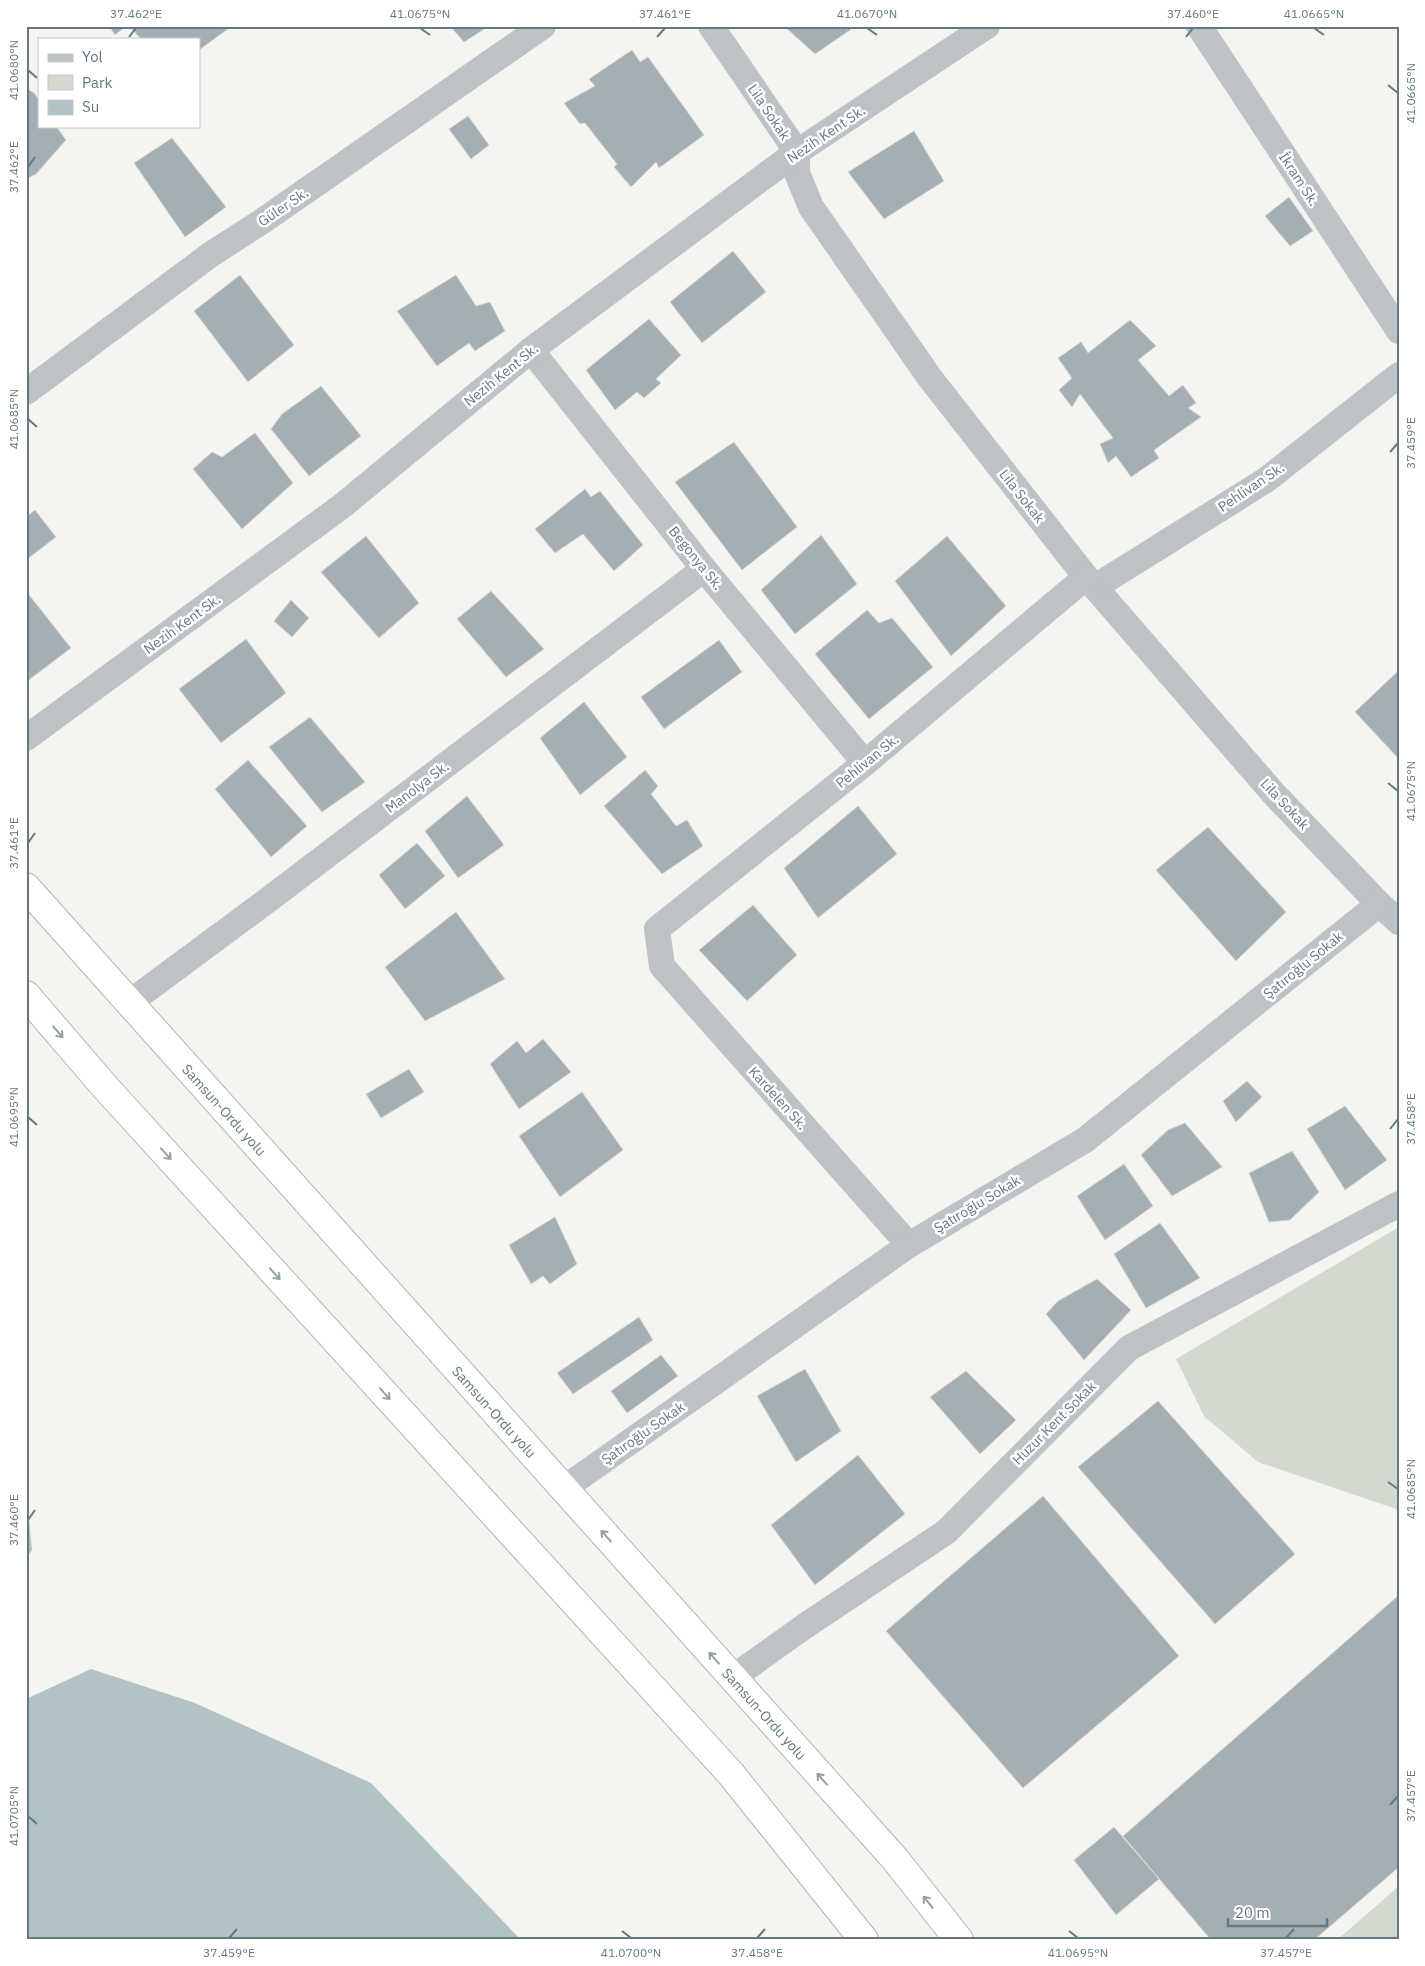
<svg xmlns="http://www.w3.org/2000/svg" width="1425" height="1966" viewBox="0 0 1425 1966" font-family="'IBM Plex Sans',sans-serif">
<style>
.green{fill:#d4d9cf}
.water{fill:#b2c3c5}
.building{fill:#a3afb2;stroke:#d5d5d3}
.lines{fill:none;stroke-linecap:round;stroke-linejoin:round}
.highway-casing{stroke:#b0b5b7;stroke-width:30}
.street{stroke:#bcc2c5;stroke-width:26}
.highway{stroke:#fff;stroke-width:28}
.oneway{stroke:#91a1a8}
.ticks{fill:none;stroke:#627982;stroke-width:2}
.labels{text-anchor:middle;stroke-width:5;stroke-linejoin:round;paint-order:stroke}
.street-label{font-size:14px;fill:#627982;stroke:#fff}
.neatline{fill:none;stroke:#627982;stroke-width:2}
.ticks-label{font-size:12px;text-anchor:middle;fill:#627982}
</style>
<rect width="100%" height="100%" fill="#f4f4f0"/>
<g class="green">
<polygon points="1399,1227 1399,1510 1258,1462 1204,1416 1176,1359"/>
<polygon points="1399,1886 1399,1940 1337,1940"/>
</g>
<g class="water">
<polygon points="26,1490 32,1550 26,1558"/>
<polygon points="91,1669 195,1703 371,1783 521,1940 26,1940 26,1699"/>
</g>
<g class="building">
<polygon points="109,26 126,26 115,35"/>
<polygon points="129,26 232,26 199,50 199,39 141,39"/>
<polygon points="450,26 489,26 464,42"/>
<polygon points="784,26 856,26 815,54"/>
<polygon points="632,50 640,62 648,57 704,135 659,168 656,162 631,187 614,167 617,164 585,123 580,124 564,103 595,86 589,79"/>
<polygon points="26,88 34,93 39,100 39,126 56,126 66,140 36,174 26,179"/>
<polygon points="468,116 489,145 471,159 449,129"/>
<polygon points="914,131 944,181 884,219 848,172"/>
<polygon points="172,138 226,207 185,237 134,163"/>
<polygon points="1289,197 1313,231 1290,246 1265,216"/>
<polygon points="733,251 766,292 702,343 670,302"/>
<polygon points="240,275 294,345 248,382 194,311"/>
<polygon points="456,275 476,306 490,302 505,331 475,351 469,343 437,366 397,311"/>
<polygon points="649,319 681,355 656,379 661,383 644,398 637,392 615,410 586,370"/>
<polygon points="1130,320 1156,346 1138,360 1169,396 1183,385 1196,403 1188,408 1201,417 1154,450 1159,458 1131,477 1116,456 1108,463 1100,444 1113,438 1080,394 1072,407 1059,390 1072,378 1058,358 1081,342 1088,353"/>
<polygon points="321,386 361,436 309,476 271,429 282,414"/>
<polygon points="255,433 293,483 242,529 193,469 212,452 222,457"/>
<polygon points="734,442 797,527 742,570 675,482"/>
<polygon points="585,489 591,497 600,491 643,545 614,571 583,534 555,553 535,529"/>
<polygon points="35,510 56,537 26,560 26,517"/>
<polygon points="821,535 857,584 795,634 761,590"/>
<polygon points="366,536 419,603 379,638 321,572"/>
<polygon points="947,536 1006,606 951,656 895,581"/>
<polygon points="26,591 71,648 26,682"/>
<polygon points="491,591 544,649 506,677 457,619"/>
<polygon points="291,600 309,618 292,637 274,621"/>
<polygon points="867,610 879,623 892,618 933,667 869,719 815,654"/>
<polygon points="246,639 286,693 221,743 179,689"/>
<polygon points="719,640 742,672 664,729 641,697"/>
<polygon points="1399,670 1399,759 1355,712"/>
<polygon points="584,702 627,757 580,795 540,738"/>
<polygon points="310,717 365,782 322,812 269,747"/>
<polygon points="248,760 307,826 271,857 215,789"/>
<polygon points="645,770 658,786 651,794 676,826 687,820 703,846 662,874 604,806"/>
<polygon points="467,796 504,845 458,878 425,831"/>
<polygon points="858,806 897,854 818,918 784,868"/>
<polygon points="1208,827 1286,912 1236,961 1156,870"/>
<polygon points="417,843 445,876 405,909 379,875"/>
<polygon points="753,905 797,955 747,1001 699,950"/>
<polygon points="456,912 505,979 425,1021 385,967"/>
<polygon points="543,1039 571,1072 519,1109 490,1064 517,1041 526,1053"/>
<polygon points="409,1069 424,1092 381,1118 366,1094"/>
<polygon points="1247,1081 1262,1097 1236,1122 1223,1101"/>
<polygon points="582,1092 623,1150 560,1197 519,1136"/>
<polygon points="1345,1106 1387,1160 1345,1190 1307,1129"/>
<polygon points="1185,1123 1222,1167 1172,1196 1141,1155 1168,1130"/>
<polygon points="1292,1151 1319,1192 1290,1220 1269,1222 1249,1173"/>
<polygon points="1124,1164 1153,1206 1105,1240 1077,1196"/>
<polygon points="555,1217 577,1264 550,1284 543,1276 531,1284 509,1245"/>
<polygon points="1160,1223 1200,1278 1146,1308 1114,1254"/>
<polygon points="1097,1279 1131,1310 1084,1360 1046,1314 1058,1301"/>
<polygon points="639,1317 653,1340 573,1394 557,1373"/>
<polygon points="661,1355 678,1376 627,1413 611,1391"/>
<polygon points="805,1369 841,1431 796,1462 757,1396"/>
<polygon points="966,1371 1016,1420 980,1454 930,1397"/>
<polygon points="1158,1401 1295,1554 1215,1624 1078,1467"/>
<polygon points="858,1455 905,1514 815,1585 771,1525"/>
<polygon points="1043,1496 1179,1656 1023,1788 886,1631"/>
<polygon points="1399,1595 1399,1867 1314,1940 1211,1940 1123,1836"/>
<polygon points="1114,1827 1159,1879 1116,1915 1074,1860"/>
</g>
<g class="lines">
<g class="highway-casing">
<g id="highway">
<polyline points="26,887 895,1859 959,1940"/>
<polyline points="26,995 106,1088 731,1774 864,1940"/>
</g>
</g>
<g class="street">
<polyline points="711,26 797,152 797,173 811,207 930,378 1086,577 1274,794 1379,904 1399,922"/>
<polyline points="1199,26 1399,331"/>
<polyline points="531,350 704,569 865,763"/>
<polyline points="26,392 210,255 264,220 543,26"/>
<polyline points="1095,587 1266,480 1399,375"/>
<polyline points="26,738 342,506 531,350 797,152 987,26"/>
<polyline points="129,1003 268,900 704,569"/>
<polyline points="909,1245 662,966 657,929 865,763 1086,577"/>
<polyline points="563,1489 909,1245 1085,1140 1379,904"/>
<polyline points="732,1678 805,1626 946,1532 1129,1348 1399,1204"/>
</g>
<use href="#highway" class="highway"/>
</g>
<defs><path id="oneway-shaft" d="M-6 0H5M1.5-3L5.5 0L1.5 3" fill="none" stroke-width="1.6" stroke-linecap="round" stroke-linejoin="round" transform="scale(1.25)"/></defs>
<g class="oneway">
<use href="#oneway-shaft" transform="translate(58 1032) rotate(49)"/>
<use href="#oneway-shaft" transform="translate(166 1154) rotate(48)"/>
<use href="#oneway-shaft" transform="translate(275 1274) rotate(48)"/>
<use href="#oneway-shaft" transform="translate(385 1394) rotate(48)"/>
<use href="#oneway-shaft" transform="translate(606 1536) rotate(-132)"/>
<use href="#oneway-shaft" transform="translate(714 1658) rotate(-132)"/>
<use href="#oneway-shaft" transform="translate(822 1779) rotate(-132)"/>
<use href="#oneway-shaft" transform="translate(928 1902) rotate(-129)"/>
</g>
<path class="ticks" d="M420,28l10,7M867,28l10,7M1314,28l10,7M129,37l7,-9M657,37l8,-9M1186,37l7,-9M28,70l9,8M1388,85l10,8M28,167l7,-10M28,419l9,8M1390,452l8,-9M1388,783l10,8M28,843l7,-10M28,1117l9,8M1390,1129l8,-10M1388,1482l10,7M28,1520l7,-10M1390,1805l8,-9M28,1816l9,8M622,1931l9,7M1069,1931l9,7M229,1938l8,-9M757,1938l8,-9M1286,1938l8,-9"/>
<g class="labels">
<g class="street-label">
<text transform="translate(769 112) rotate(56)" y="5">Lila Sokak</text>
<text transform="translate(826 134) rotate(-34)" y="5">Nezih Kent Sk.</text>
<text transform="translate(1299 179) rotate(57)" y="5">İkram Sk.</text>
<text transform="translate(283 207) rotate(-34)" y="5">Güler Sk.</text>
<text transform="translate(501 375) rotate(-39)" y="5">Nezih Kent Sk.</text>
<text transform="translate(1251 487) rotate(-34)" y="5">Pehlivan Sk.</text>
<text transform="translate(1022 496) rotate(52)" y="5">Lila Sokak</text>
<text transform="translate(696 558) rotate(51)" y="5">Begonya Sk.</text>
<text transform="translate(182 624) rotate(-36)" y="5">Nezih Kent Sk.</text>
<text transform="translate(867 761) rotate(-39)" y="5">Pehlivan Sk.</text>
<text transform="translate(417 787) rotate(-37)" y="5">Manolya Sk.</text>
<text transform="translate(1285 804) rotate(47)" y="5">Lila Sokak</text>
<text transform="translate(1303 965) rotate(-39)" y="5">Şatıroğlu Sokak</text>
<text transform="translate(778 1098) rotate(48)" y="5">Kardelen Sk.</text>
<text transform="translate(224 1110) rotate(48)" y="5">Samsun-Ordu yolu</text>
<text transform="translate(977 1204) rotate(-31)" y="5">Şatıroğlu Sokak</text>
<text transform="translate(494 1412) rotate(48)" y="5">Samsun-Ordu yolu</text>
<text transform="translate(1054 1423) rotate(-45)" y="5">Huzur Kent Sokak</text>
<text transform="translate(643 1433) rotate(-35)" y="5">Şatıroğlu Sokak</text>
<text transform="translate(764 1714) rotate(48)" y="5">Samsun-Ordu yolu</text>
</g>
</g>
<rect width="1425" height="1966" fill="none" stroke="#ffffff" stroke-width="55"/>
<rect x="38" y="38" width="162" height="90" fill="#ffffff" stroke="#c0c9cd"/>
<rect x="48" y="54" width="25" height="8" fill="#bcc2c5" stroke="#c0c9cd"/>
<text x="82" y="62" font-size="15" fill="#627982">Yol</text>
<rect x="48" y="75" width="25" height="15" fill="#d4d9cf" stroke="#c0c9cd"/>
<text x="82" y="88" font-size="15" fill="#627982">Park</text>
<rect x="48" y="100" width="25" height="15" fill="#b2c3c5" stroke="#c0c9cd"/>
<text x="82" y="112" font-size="15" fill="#627982">Su</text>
<path d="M1228 1918v8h99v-8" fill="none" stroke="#627982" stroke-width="2.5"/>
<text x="1235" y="1918" font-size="15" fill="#627982" stroke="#ffffff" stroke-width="4" paint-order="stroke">20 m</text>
<rect x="28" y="28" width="1370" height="1910" class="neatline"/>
<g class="ticks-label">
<text x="136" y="18">37.462°E</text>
<text x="420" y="18">41.0675°N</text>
<text x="665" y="18">37.461°E</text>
<text x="867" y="18">41.0670°N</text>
<text x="1193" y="18">37.460°E</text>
<text x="1314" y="18">41.0665°N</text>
<text transform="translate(14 70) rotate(-90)" y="4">41.0680°N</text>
<text transform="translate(1411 93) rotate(-90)" y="4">41.0665°N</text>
<text transform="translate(14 167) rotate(-90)" y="4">37.462°E</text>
<text transform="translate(14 419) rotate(-90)" y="4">41.0685°N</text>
<text transform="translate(1411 443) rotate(-90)" y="4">37.459°E</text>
<text transform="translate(1411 791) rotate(-90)" y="4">41.0675°N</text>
<text transform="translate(14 843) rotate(-90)" y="4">37.461°E</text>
<text transform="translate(14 1117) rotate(-90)" y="4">41.0695°N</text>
<text transform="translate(1411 1119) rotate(-90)" y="4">37.458°E</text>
<text transform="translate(1411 1489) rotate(-90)" y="4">41.0685°N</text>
<text transform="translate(14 1520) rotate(-90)" y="4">37.460°E</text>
<text transform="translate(1411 1796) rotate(-90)" y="4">37.457°E</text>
<text transform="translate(14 1816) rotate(-90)" y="4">41.0705°N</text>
<text x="229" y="1957">37.459°E</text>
<text x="631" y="1957">41.0700°N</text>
<text x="757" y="1957">37.458°E</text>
<text x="1078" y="1957">41.0695°N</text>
<text x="1286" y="1957">37.457°E</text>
</g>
</svg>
